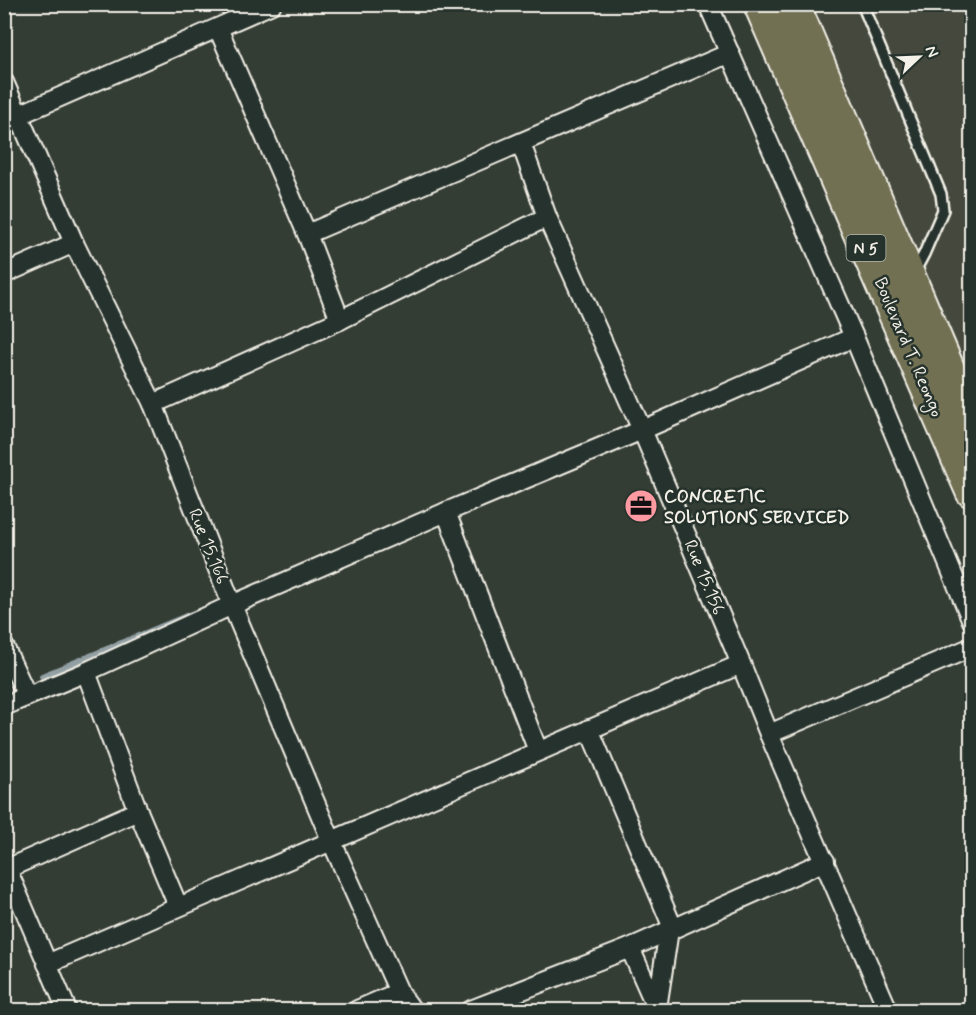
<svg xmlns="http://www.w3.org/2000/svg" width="976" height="1015" viewBox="0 0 976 1015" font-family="Mynerve,sans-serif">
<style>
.built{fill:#44483d}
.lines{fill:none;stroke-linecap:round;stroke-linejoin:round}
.stream{stroke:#92a0a4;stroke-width:6}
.lane-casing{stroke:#f4f1e8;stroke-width:14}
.street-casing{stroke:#f4f1e8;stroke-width:22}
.highway-casing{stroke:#f4f1e8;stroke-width:36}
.lane{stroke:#26332d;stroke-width:9}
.street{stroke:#26332d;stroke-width:18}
.highway{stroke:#716f52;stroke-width:32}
.labels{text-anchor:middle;stroke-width:5;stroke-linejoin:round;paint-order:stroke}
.shield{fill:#26332d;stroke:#b6b8b0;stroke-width:1.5}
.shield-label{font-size:16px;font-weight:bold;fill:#f4f1e8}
.street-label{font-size:18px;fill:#f4f1e8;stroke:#26332d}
.poi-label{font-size:18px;font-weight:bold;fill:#f4f1e8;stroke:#26332d;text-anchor:start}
</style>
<rect width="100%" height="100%" fill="#343d34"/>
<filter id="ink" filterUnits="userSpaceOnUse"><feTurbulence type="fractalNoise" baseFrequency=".0167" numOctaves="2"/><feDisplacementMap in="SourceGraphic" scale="12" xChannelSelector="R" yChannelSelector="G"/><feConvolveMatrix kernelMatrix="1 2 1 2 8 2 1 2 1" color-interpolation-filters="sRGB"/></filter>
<g filter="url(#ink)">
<polygon class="built" points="793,5 971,5 971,425"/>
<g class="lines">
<polyline class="stream" points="42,676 196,612"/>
<g class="lane-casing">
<polyline id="lane" points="862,4 941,194 943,210 924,254 915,271"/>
</g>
<g class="street-casing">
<g id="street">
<polyline points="708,4 854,337 972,621"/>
<polyline points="218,28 307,234 340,320"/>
<polyline points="4,82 74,243 153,404 232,605 331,840 399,992 412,1010"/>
<polyline points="19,115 272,4"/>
<polyline points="521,143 547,217 642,430 741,664 769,734 888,1010"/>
<polyline points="307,234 730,53"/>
<polyline points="4,274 74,243"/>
<polyline points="153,404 340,320 547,217"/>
<polyline points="446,512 538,751"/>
<polyline points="4,646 27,696"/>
<polyline points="86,672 138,811 178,906"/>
<polyline points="4,706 86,672 232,605 446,512 642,430 854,337"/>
<polyline points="589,729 673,928"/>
<polyline points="769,734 972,647"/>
<polyline points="7,869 67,1010"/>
<polyline points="4,870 138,811"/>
<polyline points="630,948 657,1009"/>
<polyline points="47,964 741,664"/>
<polyline points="657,1008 669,930"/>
<polyline points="357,1010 399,992"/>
<polyline points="471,1010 630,948 825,861"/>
</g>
</g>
<g class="highway-casing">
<g id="highway">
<polyline points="760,4 972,491"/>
<polyline points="793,4 972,425"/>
</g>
</g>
<use href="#lane" class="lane"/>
<use href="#street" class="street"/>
<use href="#highway" class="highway"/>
</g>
</g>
<defs>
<g id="office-disc" transform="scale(1.725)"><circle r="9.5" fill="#ff9aa2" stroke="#26332d"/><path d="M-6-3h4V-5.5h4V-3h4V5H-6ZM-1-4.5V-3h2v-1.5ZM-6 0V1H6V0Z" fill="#111"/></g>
</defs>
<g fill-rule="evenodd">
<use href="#office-disc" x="641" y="506"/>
</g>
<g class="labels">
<rect class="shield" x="846.5" y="235" width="39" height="26" rx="4.5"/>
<g class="shield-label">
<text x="866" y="254">N 5</text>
</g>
<g class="street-label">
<text transform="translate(909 347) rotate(67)" y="6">Boulevard T. Reongo</text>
<text transform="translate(209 546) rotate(68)" y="6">Rue 15.166</text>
<text transform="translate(705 577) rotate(67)" y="6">Rue 15.156</text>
</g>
<g class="poi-label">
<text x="664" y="502">CONCRETIC<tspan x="664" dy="21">SOLUTIONS SERVICED</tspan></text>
</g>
</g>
<rect width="976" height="1015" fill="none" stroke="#26332d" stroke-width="24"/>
<rect x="12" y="12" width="952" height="991" fill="none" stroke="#f4f1e8" stroke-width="2" filter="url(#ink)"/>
<g transform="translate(919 57) rotate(67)" stroke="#26332d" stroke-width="4.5" paint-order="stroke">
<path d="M0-4.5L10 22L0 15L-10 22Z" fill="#f4f1e8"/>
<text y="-9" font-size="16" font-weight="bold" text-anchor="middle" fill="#f4f1e8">N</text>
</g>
</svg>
